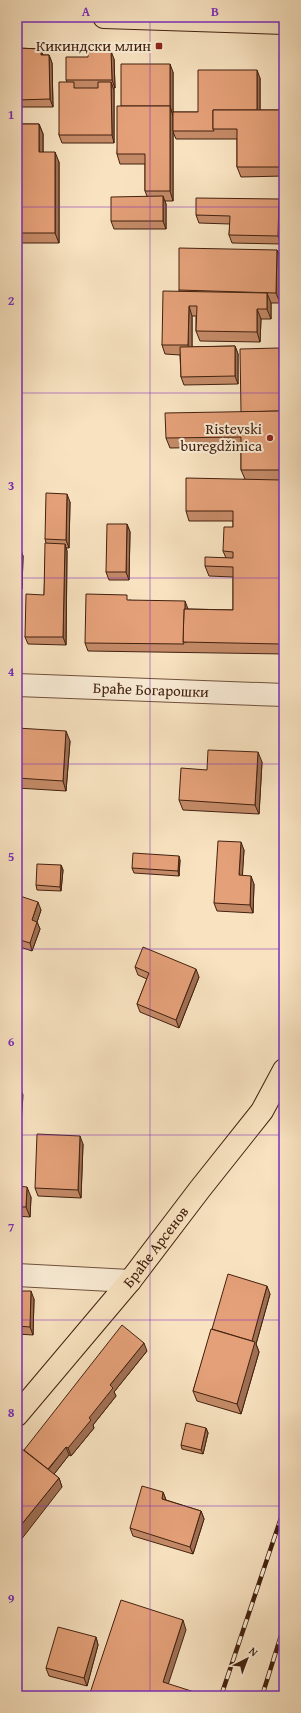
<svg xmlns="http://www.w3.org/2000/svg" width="301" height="1713" viewBox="0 0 301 1713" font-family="'Gentium Book Plus',serif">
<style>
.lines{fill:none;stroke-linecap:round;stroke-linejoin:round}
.minor-casing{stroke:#70513b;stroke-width:24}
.major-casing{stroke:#42210f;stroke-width:24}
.minor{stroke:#faecd6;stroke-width:22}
.major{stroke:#f8e2c0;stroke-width:22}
.rail-casing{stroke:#42210f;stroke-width:4.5}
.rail{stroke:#faecd6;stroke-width:3;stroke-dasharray:9;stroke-linecap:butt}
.wall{fill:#c48a67;stroke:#42210f}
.shaded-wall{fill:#a07054;stroke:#42210f}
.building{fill:#e4a078;stroke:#42210f}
.grid{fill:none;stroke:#7b2cbf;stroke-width:1;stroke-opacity:0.55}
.poi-dot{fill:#8f2418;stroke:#faecd6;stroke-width:1.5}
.labels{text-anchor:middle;stroke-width:4;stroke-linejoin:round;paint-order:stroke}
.poi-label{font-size:15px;fill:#42210f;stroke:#faecd6;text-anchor:end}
.street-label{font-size:15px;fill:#42210f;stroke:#faecd6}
.neatline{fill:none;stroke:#7b2cbf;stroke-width:1.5}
.grid-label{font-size:13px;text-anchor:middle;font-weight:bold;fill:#7b2cbf}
</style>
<rect width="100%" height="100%" fill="#f8e2c0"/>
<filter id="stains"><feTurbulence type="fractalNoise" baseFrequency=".005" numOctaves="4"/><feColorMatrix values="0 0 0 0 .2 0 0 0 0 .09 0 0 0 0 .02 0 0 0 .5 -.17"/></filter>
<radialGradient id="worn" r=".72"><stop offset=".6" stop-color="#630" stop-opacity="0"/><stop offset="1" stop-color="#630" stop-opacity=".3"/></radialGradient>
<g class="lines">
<g class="minor-casing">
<g id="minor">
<path id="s1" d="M17,685l267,10"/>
<polyline points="17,1275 130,1281"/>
</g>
</g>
<g class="major-casing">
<g id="major">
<polyline points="104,17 284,23"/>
<path id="s2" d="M17,1415l113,-134 70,-92 62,-78 22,-41"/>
</g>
</g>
<use href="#minor" class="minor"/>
<use href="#major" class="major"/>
<g class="rail-casing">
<g id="rail">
<polyline points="221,1696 284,1509"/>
<polyline points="262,1696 284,1626"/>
</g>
</g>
<use href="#rail" class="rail"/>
</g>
<g class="wall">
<polygon points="17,48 41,49 43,55 49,55 52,63 53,107 17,107"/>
<polygon points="114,59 115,88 114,88 114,143 62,143 59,135 67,82 66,80"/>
<polygon points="173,72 173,112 198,112 260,78 260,110 281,110 284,119 284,176 241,177 237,167 237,139 176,139 173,132 173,201 165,201 166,204 166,229 114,229 111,221 147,196 145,191 145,164 120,164 117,154 121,106"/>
<polygon points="17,124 39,124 43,134 43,152 59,162 59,243 21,243 18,233 18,230 17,230"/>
<polygon points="282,207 281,244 232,243 229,235 230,224 199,223 196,215"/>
<polygon points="277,250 281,260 280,303 271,303 271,319 261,319 260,342 200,341 196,331 196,316 192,316 192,347 235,346 238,354 238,384 184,385 181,377 180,355 165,354 162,345 179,291 179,290"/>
<polygon points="282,356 284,480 281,480 284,654 88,651 85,643 129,600 188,609 233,610 233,577 209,576 205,566 226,558 223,551 233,527 233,521 189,521 186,511 245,479 241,470 241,447 170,448 166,438 241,412"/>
<polygon points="70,502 69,548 66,548 67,551 66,645 28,644 25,637 44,595 46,543 45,539"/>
<polygon points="127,524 130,532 129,580 109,580 106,572"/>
<polygon points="17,548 20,548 23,556 22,589 19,589 21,593 20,643 17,642"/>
<polygon points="17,728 70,741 66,791 17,788"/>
<polygon points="262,762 259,814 183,810 179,800 207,770"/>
<polygon points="244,850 242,875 254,884 253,913 217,911 214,903"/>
<polygon points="180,860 179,876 134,873 132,868"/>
<polygon points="61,865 63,870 61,891 37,890 36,885"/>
<polygon points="17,895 41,910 37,922 40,929 32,951 17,946"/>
<polygon points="135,967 199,977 179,1028 140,1012 137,1004 147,979 138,975"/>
<polygon points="83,1144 81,1198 38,1196 35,1188"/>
<polygon points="17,1186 31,1197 30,1217 17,1216"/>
<polygon points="17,1291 34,1299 33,1335 17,1334"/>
<polygon points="270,1294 256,1344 259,1352 241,1414 197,1401 193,1391 212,1329"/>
<polygon points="147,1351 114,1392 116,1396 93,1425 94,1428 71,1456 69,1455 54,1474 59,1478 62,1487 24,1450"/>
<polygon points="206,1428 208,1433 203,1454 182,1449 181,1445"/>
<polygon points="163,1492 166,1500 201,1511 204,1519 193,1554 133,1536 130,1528"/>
<polygon points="96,1637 98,1645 87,1686 49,1676 46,1668"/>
</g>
<g class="shaded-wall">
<polygon points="41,49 43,56 41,55"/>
<polygon points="111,51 114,59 115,88 112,80"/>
<polygon points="49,55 52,63 53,107 50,99"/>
<polygon points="170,64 173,72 173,116 170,108"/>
<polygon points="257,70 260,78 260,120 257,112"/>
<polygon points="111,82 114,90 114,143 112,135"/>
<polygon points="170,106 173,116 173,201 170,191"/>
<polygon points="281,110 284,119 284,176 281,167"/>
<polygon points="39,124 43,134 43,162 39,152"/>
<polygon points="55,152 59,162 59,243 55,233"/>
<polygon points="163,196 166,204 166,229 163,221"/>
<polygon points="279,199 282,207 281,244 278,236"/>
<polygon points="277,250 281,260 280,303 276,293"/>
<polygon points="267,293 271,303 271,319 267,309"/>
<polygon points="189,306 192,316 192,355 188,345"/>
<polygon points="257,309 261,319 260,342 257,332"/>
<polygon points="235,346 238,354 238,384 235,376"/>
<polygon points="279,348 282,356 284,479 281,470"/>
<polygon points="281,480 284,488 284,654 280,644"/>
<polygon points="67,494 70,502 69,548 66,540"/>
<polygon points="127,524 130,532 129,580 126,572"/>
<polygon points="65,544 67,551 66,645 63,637"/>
<polygon points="20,548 23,556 22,589 19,581"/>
<polygon points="18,585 21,593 20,643 17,635"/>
<polygon points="185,601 188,609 187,642 184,642"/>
<polygon points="66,731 70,741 66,791 63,781"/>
<polygon points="258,752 262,762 259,814 255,805"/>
<polygon points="241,842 244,850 242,883 239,875"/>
<polygon points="179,856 180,860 179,876 178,871"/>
<polygon points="61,865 63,870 61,891 60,887"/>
<polygon points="251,876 254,884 253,913 250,905"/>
<polygon points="38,902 41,910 37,922 40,929 32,951 30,943 32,920"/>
<polygon points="196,969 199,977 179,1028 176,1020"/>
<polygon points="19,1085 23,1095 17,1185 17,1120"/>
<polygon points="80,1136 83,1144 81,1198 78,1190"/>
<polygon points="27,1187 31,1197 30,1217 26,1207"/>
<polygon points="267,1286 270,1294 256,1344 259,1352 241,1414 237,1404 251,1343"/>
<polygon points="31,1291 34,1299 33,1335 30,1327"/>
<polygon points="144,1343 147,1351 114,1392 116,1396 93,1425 94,1428 71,1456 68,1448 110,1385"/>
<polygon points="206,1428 208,1433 203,1454 201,1450"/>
<polygon points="66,1447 69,1455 51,1478 48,1470"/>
<polygon points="59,1478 62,1487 17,1545 17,1530"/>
<polygon points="163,1492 166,1500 162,1499"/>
<polygon points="201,1511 204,1519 193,1554 190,1547"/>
<polygon points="183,1620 186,1630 166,1691 163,1682"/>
<polygon points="96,1637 98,1645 87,1686 84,1678"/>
</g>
<g class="building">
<polygon points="17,48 41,49 41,55 49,55 50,99 17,100"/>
<polygon points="111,51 112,80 66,80 66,57 88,57 88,52"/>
<polygon points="121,64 170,64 170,108 170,106 121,106"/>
<polygon points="198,70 257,70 257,110 213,110 213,129 214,131 173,131 173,112 198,112"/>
<polygon points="59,82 74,82 74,88 98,88 98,82 111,82 112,135 59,135"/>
<polygon points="117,106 170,106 170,191 145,191 145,154 117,154"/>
<polygon points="213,110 281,110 281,167 237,167 237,129 213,129"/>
<polygon points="17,124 39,124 39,152 55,152 55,233 18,233 18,220 17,220"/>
<polygon points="163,196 163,221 111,221 111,197"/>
<polygon points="196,198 279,199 278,236 229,235 230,216 196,215"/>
<polygon points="179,248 277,250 276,293 179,290"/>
<polygon points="163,291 267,293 267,309 257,309 257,332 196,331 197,306 189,306 188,345 162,345"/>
<polygon points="235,346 235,376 181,377 180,347"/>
<polygon points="279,348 280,413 280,411 241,412 240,349"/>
<polygon points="280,411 281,470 241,470 241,437 166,438 165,413"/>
<polygon points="186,478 281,480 280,644 183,642 184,609 233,610 233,567 205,566 205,557 233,558 233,552 223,551 224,527 233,527 233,511 186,511"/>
<polygon points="46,493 67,494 66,540 45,539"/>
<polygon points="107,524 127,524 126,572 106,572"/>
<polygon points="45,543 65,544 63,637 25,637 26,594 44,595"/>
<polygon points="17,548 20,548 19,581 17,581"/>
<polygon points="17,585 18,585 17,635"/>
<polygon points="86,594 127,595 127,600 185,601 185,609 184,609 183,642 184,644 85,643"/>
<polygon points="17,728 66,731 63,781 17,778"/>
<polygon points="208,750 258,752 255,805 179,800 181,768 207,770"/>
<polygon points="218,841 241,842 239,875 251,876 250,905 214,903"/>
<polygon points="133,853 179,856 178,871 132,868"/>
<polygon points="37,864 61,865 60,887 36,885"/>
<polygon points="17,895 38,902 32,920 37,922 30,943 17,939"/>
<polygon points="143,947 196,969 176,1020 137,1004 149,973 135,967"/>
<polygon points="17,1085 19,1085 17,1120"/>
<polygon points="37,1134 80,1136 78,1190 35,1188"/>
<polygon points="17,1186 27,1187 26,1207 17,1207"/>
<polygon points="228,1274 267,1286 252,1341 212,1329"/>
<polygon points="17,1291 31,1291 30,1327 17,1326"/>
<polygon points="122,1325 144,1343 110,1385 113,1388 89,1418 91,1420 68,1448 66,1447 48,1469 24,1450"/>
<polygon points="211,1329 255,1342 237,1404 193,1391"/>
<polygon points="186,1423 206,1428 201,1450 181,1445"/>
<polygon points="22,1449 59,1478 17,1530 17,1455"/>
<polygon points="142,1486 163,1492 162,1499 201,1511 190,1547 130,1528"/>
<polygon points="121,1600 183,1620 163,1682 207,1696 89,1696"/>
<polygon points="58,1627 96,1637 84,1678 46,1668"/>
</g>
<path class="grid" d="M150,17v1679M17,207h267M17,393h267M17,578h267M17,764h267M17,949h267M17,1135h267M17,1320h267M17,1506h267"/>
<g class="poi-dot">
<rect x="155" y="42" width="8" height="8" rx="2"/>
<circle cx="270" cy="438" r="4"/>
</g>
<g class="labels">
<g class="poi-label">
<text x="151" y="51">Кикиндски млин</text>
<text x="262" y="434">Ristevski<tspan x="262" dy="17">buregdžinica</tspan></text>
</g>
<g class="street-label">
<text dy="5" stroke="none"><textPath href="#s1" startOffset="134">Браће Богарошки</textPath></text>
<text dy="5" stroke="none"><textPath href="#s2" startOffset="218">Браће Арсенов</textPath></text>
</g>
</g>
<rect width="301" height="1713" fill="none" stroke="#f8e2c0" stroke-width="44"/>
<g transform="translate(247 1659) rotate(42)" stroke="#faecd6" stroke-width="3" paint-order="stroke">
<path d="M0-3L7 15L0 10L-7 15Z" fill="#42210f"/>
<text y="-6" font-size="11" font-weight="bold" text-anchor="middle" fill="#42210f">N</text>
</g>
<rect x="22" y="22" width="257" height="1669" class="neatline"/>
<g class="grid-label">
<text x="86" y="16">A</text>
<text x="215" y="16">B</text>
<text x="11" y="119">1</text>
<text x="11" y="305">2</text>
<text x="11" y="490">3</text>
<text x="11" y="676">4</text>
<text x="11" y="861">5</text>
<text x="11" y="1046">6</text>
<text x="11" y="1232">7</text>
<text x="11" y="1417">8</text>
<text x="11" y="1603">9</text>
</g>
<rect width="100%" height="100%" filter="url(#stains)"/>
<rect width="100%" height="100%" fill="url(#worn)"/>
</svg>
